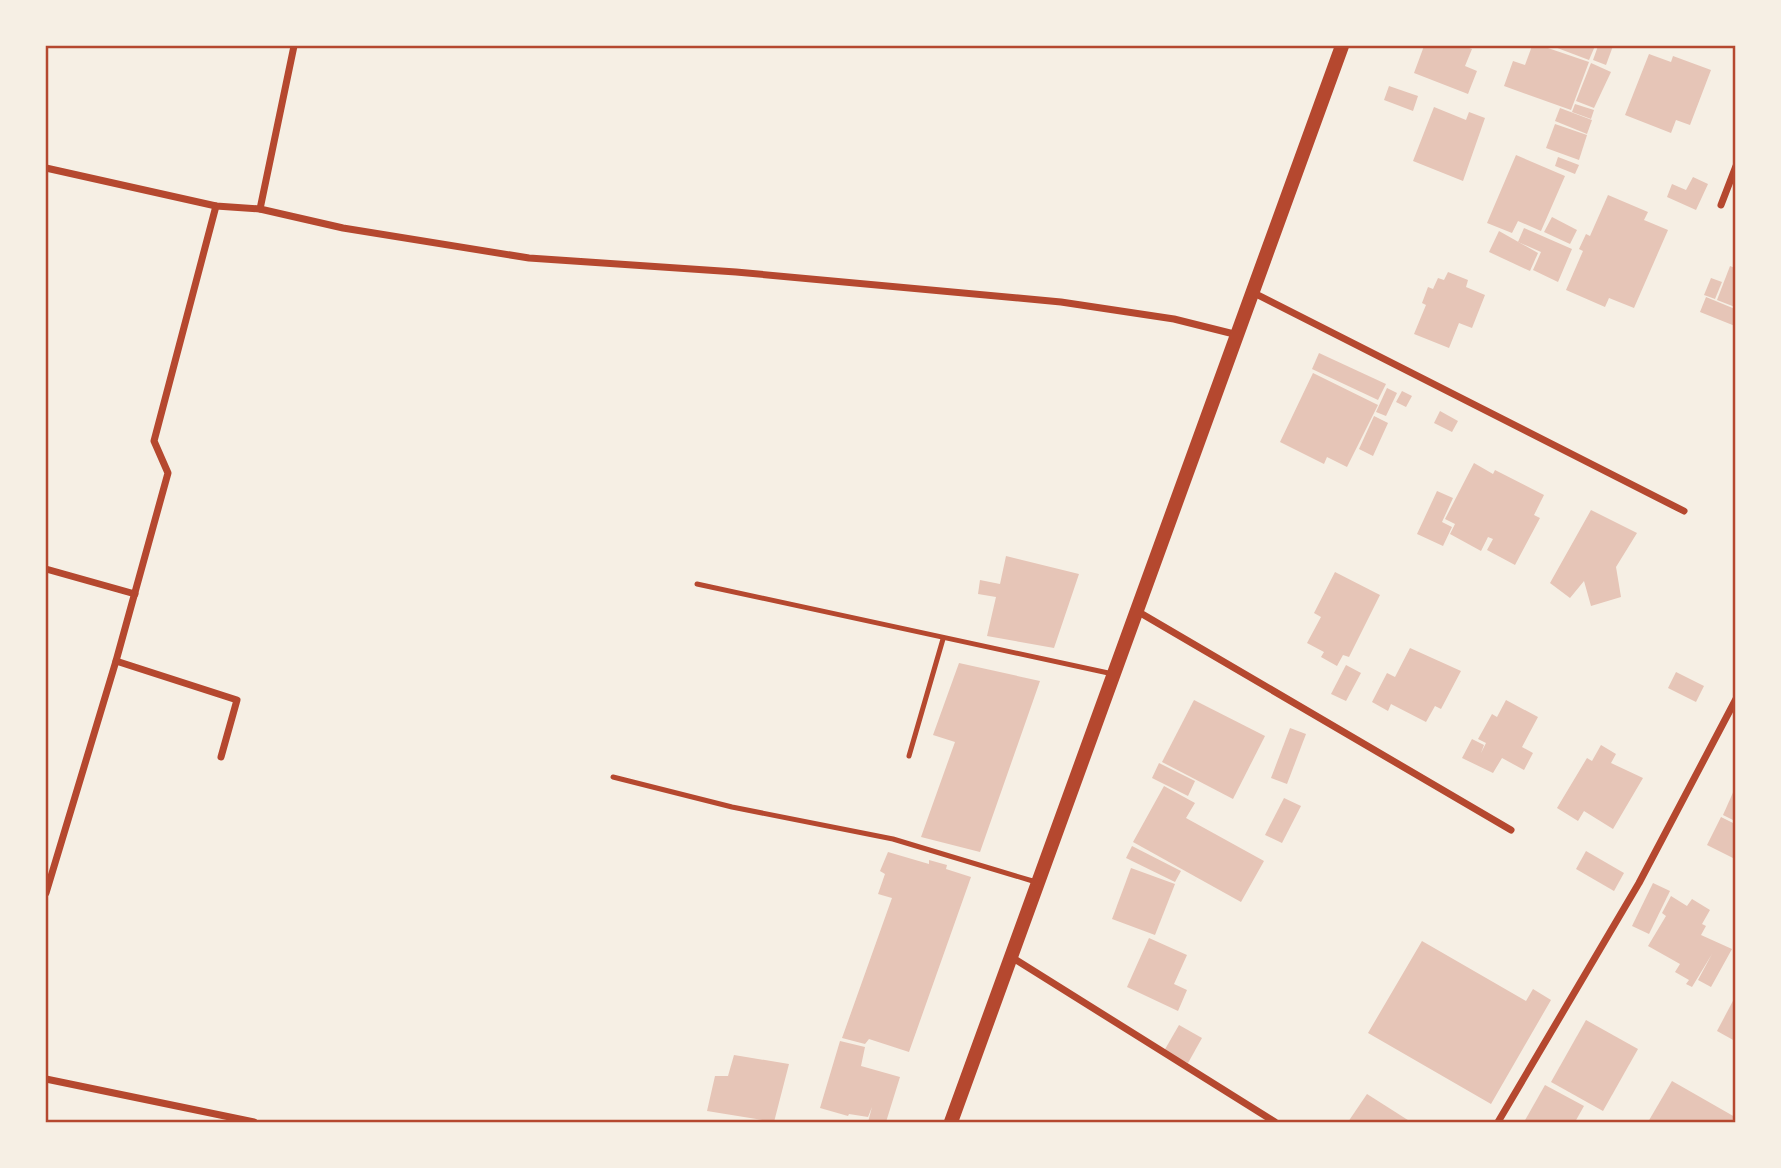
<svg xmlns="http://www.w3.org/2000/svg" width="1781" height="1168" viewBox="0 0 1781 1168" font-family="'IBM Plex Sans',sans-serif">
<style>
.building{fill:#e6c5b7}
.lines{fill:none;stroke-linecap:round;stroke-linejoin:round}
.service{stroke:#b5482f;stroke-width:5}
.minor{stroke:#b5482f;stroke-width:7}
.secondary{stroke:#b5482f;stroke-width:14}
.neatline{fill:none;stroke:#b5482f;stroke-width:2.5}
</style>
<rect width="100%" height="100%" fill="#f6efe4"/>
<g class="building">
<polygon points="1424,46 1464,46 1472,49 1465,66 1477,71 1468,94 1414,73"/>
<polygon points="1532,46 1542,46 1589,62 1571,110 1504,86 1513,61 1525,65"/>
<polygon points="1552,46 1595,46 1589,60"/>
<polygon points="1598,46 1613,46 1606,65 1593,60"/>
<polygon points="1649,54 1671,62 1673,56 1711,70 1690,125 1676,120 1671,133 1625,115"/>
<polygon points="1591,63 1611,72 1594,108 1576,101"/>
<polygon points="1389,86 1418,96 1413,111 1384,100"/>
<polygon points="1575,104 1594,110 1591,119 1572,112"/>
<polygon points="1434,107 1466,120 1469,112 1485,118 1463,181 1413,161"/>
<polygon points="1560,108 1592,120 1587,134 1555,121"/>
<polygon points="1555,124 1587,135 1579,160 1546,148"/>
<polygon points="1516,155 1565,176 1541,231 1518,221 1512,233 1487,223"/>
<polygon points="1558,157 1579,165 1575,174 1555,166"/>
<polygon points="1693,177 1708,184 1696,210 1667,197 1672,184 1686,190"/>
<polygon points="1608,195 1648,212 1644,220 1668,230 1634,308 1609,298 1605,307 1566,290 1583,251 1579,249 1586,234 1590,236"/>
<polygon points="1552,217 1577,230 1570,244 1544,232"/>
<polygon points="1524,228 1572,249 1558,282 1533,270 1541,252 1518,242"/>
<polygon points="1499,231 1538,253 1530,271 1489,252"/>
<polygon points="1730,266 1735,268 1735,307 1717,300"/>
<polygon points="1448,272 1468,280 1466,287 1485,295 1472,328 1459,323 1449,348 1414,334 1426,305 1422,303 1428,287 1433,289 1438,278 1444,280"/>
<polygon points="1711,278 1722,282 1715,299 1704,295"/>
<polygon points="1706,297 1735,309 1735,326 1700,312"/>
<polygon points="1319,353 1386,384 1378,400 1312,369"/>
<polygon points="1313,373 1378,405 1347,467 1327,457 1324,464 1280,442"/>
<polygon points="1387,388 1397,393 1386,416 1376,412"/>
<polygon points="1402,391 1412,396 1406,407 1396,402"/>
<polygon points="1440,411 1458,421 1452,432 1434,423"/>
<polygon points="1374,416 1388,423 1373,456 1359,449"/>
<polygon points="1474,463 1493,474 1495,470 1544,495 1534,515 1540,518 1515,565 1487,550 1493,539 1488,537 1481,551 1450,534 1455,524 1445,519"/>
<polygon points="1437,491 1453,498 1442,522 1452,527 1443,546 1417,534"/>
<polygon points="1591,510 1637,533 1616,567 1621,597 1591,606 1584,581 1570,598 1550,583"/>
<polygon points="1006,556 1079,574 1054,648 987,636 996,597 978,594 980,580 1000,584"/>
<polygon points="1335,572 1380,595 1349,657 1343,655 1337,666 1321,657 1324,652 1307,643 1321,617 1314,613"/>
<polygon points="1410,648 1461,671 1441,709 1435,706 1426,722 1391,704 1388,711 1372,702 1387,673 1395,677"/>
<polygon points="959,663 1040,681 980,852 921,837 955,742 933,735"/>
<polygon points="1346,665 1361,673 1346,701 1331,694"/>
<polygon points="1676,672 1704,686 1696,702 1668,688"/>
<polygon points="1194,700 1265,736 1233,799 1162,762"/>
<polygon points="1506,700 1538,717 1522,747 1533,753 1524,770 1502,758 1493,773 1462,758 1472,739 1484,745 1481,753 1486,743 1478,739 1492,714 1497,717"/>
<polygon points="1290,728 1306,734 1287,784 1271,778"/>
<polygon points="1601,745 1616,754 1611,763 1643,778 1613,829 1584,811 1578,821 1557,808 1587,758 1592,761"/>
<polygon points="1159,763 1195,781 1188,796 1152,778"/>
<polygon points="1164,786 1195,803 1186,818 1264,861 1241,902 1133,842"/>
<polygon points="1735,788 1735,821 1723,815"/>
<polygon points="1284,798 1301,806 1282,843 1265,835"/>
<polygon points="1721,817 1735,824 1735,859 1707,845"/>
<polygon points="1132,846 1181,871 1175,882 1126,858"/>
<polygon points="1586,851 1624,873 1614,891 1576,869"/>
<polygon points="888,852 929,864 929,860 947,865 946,869 971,877 909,1052 869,1039 865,1044 842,1038 892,898 878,894 885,874 880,871"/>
<polygon points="1131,868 1175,884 1155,935 1112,919"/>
<polygon points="1653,883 1670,891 1649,934 1632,926"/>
<polygon points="1671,896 1687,906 1692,899 1710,910 1702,924 1706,926 1701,935 1732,949 1711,987 1698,980 1712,954 1692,987 1686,984 1689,980 1675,972 1680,964 1648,946 1666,916 1662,913"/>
<polygon points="1149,938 1187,955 1174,984 1187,990 1178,1011 1127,987"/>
<polygon points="1422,941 1526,1001 1533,989 1551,1000 1491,1104 1368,1033"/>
<polygon points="1735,997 1735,1041 1717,1031"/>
<polygon points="1586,1020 1638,1049 1603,1111 1551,1082"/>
<polygon points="1179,1025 1202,1038 1188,1063 1164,1051"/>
<polygon points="840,1041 865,1047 861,1066 900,1077 886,1122 868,1122 872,1107 868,1117 849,1114 848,1116 820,1108"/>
<polygon points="734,1055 789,1064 774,1122 707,1111 715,1076 728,1076"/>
<polygon points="1672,1081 1735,1117 1731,1122 1648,1122"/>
<polygon points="1545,1085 1584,1106 1575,1122 1524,1122"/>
<polygon points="1367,1094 1411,1122 1348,1122"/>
</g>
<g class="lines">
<g class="service">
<polyline points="697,584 1113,674"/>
<polyline points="909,756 943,639"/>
<polyline points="613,777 732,807 893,839 1036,882"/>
</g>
<g class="minor">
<polyline points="46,168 216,206 260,209 343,228 529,258 736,272 1061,302 1174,319 1238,335"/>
<polyline points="1721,205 1736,166"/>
<polyline points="260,209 294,46"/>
<polyline points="1254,293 1684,511"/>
<polyline points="46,569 135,594"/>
<polyline points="1137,611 1511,830"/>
<polyline points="116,661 237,700 221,757"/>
<polyline points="46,893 116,661 168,473 154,441 216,206"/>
<polyline points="1013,958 1275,1122"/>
<polyline points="46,1079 254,1122"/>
<polyline points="1498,1122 1639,883 1736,699"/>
</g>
<polyline class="secondary" points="951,1122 1342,46"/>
</g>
<rect width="1781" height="1168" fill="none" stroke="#f6efe4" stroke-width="94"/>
<rect x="47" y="47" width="1687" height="1074" class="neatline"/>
</svg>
